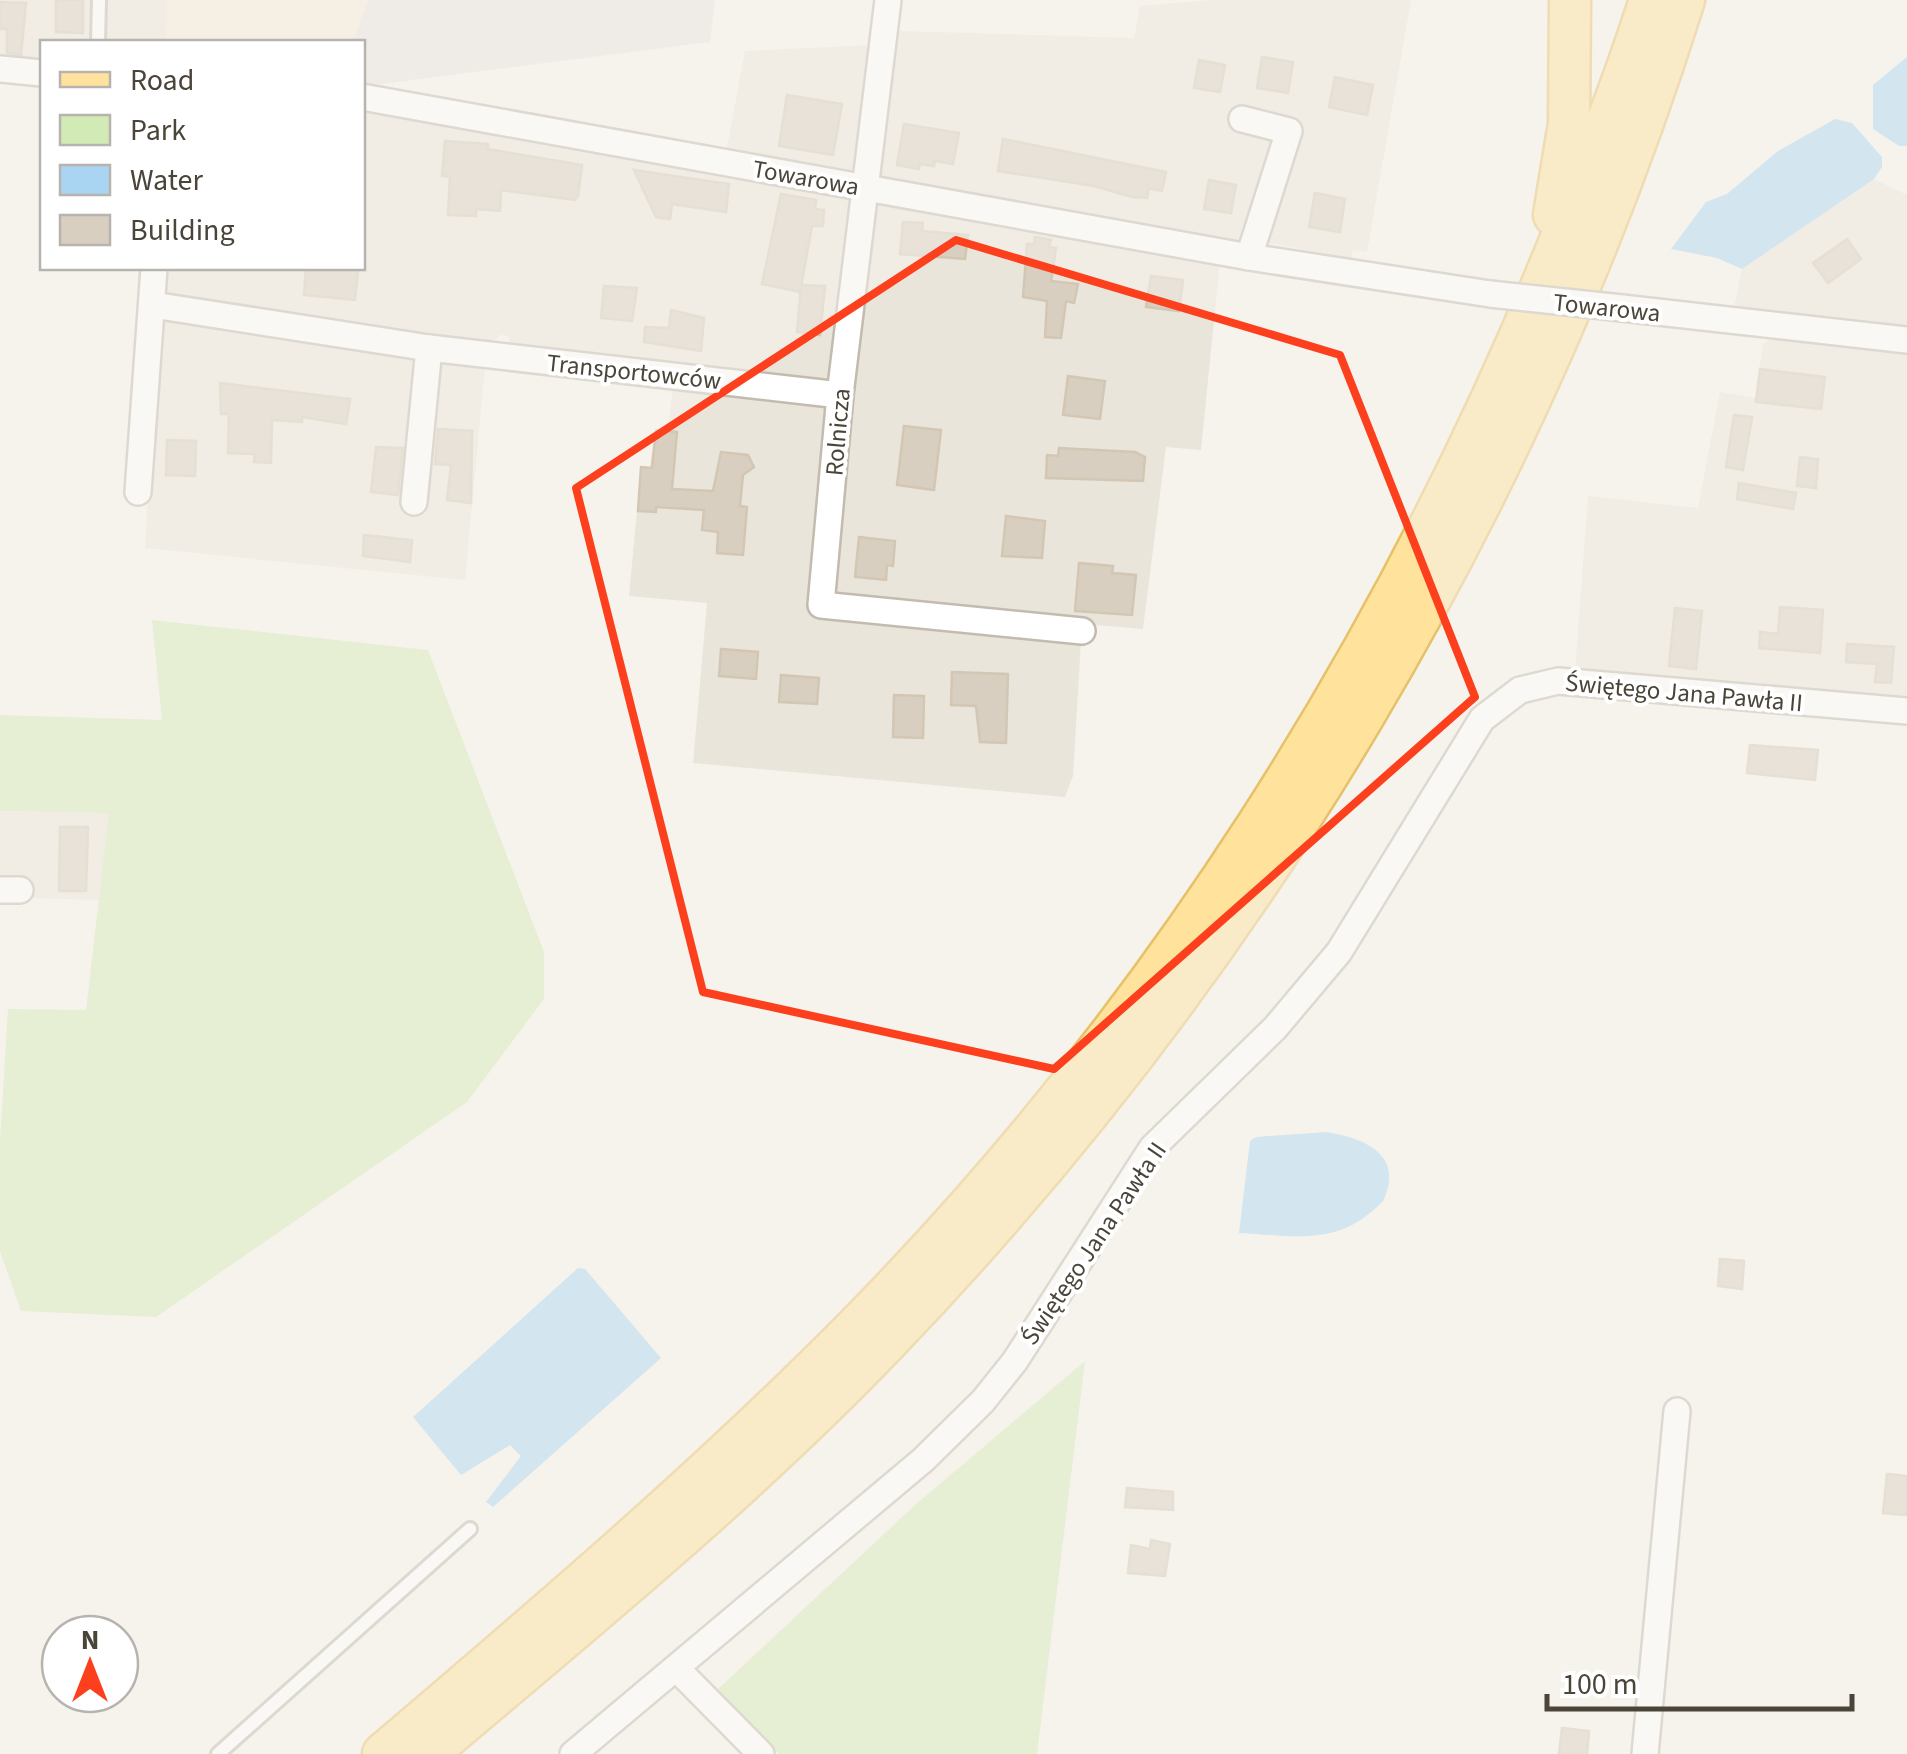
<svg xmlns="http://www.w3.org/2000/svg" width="1907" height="1754" viewBox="0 0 1907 1754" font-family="'Source Sans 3',sans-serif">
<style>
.residential{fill:#eae5da}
.commercial{fill:#f7ead8}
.industrial{fill:#e6e2dd}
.green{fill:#d2eab5}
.water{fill:#a9d4f2}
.building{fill:#d8cfc1;stroke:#d3c7b4;stroke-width:2.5}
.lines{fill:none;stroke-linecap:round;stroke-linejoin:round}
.lane-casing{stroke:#c2bbae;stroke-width:18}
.street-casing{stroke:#c2bbae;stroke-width:30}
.primary-casing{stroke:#e6c16a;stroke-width:45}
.lane{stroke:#fff;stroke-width:12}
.street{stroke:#fff;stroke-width:25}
.primary{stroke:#ffe39c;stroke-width:40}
.street-bridge-casing{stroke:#c2bbae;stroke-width:30;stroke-linecap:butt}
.street-bridge{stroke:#fff;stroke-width:25}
.marked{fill:none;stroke:#fc3f1d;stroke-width:8;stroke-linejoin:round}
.labels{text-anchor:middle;stroke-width:8;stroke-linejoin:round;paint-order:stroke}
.street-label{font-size:25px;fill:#4b4439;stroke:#fff}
</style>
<rect width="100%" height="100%" fill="#f6f3ec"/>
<g class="residential">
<polygon points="0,0 167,0 166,42 42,42 42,61 0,56"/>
<polygon points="1212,0 1411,0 1367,252 1353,250 1351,258 1242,238 1239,245 726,153 745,51 895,44 898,31 1134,38 1140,6"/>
<polygon points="363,108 1220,261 1201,450 1166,447 1143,629 1082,624 1073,776 1065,797 693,763 707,603 629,596 641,466 650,467 655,430 668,430 673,387 510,347 509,336 501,335 487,345 465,580 145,548 162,268 362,268"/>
<polygon points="1874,179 1907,195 1907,327 1734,308 1742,269"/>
<polygon points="1773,337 1907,350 1907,704 1757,690 1740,682 1736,688 1575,673 1588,496 1698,508 1720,392 1755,398 1763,344"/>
<polygon points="0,811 109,813 100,900 25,898 0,890"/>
</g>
<polygon class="commercial" points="167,0 368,0 353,42 166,42"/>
<polygon class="industrial" points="368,0 715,0 710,42 373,85 363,85 362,42 353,42"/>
<g class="green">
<polygon points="152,620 428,650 544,952 544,999 467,1102 156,1317 21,1311 0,1251 0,1141 8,1009 86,1010 109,813 0,811 0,715 162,720"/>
<polygon points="1085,1361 1037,1754 779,1754 717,1690 915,1505"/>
</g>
<g class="water">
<polygon points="1907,57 1907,146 1899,146 1873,129 1873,85"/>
<polygon points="1835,119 1852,123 1882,157 1882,167 1874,179 1742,269 1717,258 1671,249 1706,202 1727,194 1778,151"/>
<path d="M1326,1132c38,6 79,22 57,69 -44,46 -85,35 -144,32l11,-92 6,-4z"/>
<polygon points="578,1268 585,1269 661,1358 493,1507 486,1502 521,1456 510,1445 461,1475 413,1417"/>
</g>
<g class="building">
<polygon points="56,0 83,0 83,33 56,32"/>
<polygon points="0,2 26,3 21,55 7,53 7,29 0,29"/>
<polygon points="1262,57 1293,62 1288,93 1257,88"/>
<polygon points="1199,60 1225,65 1220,92 1194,88"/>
<polygon points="1335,77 1373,85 1367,115 1329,107"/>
<polygon points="787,95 842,104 833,155 779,146"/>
<polygon points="904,124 959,133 953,164 935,161 934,166 920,164 919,169 897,165"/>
<polygon points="1003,139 1166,172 1162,191 1149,188 1147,198 1132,197 1094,186 998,171"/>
<polygon points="445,141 488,144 488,149 582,165 578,196 575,200 501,190 500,211 476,209 476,216 448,215 450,177 442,176"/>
<polygon points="634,170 729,184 726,212 672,204 670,219 656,217"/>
<polygon points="1209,180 1236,185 1231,213 1204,209"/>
<polygon points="1315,193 1345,199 1340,232 1309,227"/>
<polygon points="781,194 816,200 815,209 824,210 823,226 812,226 800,292 762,284"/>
<polygon points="903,222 923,223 922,231 968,235 965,259 900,254"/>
<polygon points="1035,237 1051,240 1049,247 1056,248 1051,281 1078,284 1074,303 1066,301 1061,338 1045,337 1047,301 1023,297 1027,244 1034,244"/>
<polygon points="1847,239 1861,259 1828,283 1813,263"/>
<polygon points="306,268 358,270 355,300 304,295"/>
<polygon points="1151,276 1183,280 1179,311 1146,307"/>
<polygon points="801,285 825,286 820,335 797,332"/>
<polygon points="604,286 637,288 632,321 601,318"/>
<polygon points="671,310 704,318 701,351 644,342 645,327 669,328"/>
<polygon points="1760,369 1825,377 1821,409 1756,402"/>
<polygon points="1068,376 1105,381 1100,419 1063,415"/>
<polygon points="220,383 350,399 346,424 302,417 302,422 272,420 271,463 254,462 255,454 228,453 229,414 221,414"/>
<polygon points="1734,415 1752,417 1743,470 1726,467"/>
<polygon points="904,426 941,430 934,490 897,485"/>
<polygon points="438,429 472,431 471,503 447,500 451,465 435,464"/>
<polygon points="656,430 677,432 672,489 713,491 721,452 748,455 754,467 743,475 740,506 747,507 743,555 717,553 718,532 702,530 704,510 656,507 656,512 638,511 641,467 652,468"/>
<polygon points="167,440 196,441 195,476 166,475"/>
<polygon points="376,447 403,448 398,495 371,492"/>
<polygon points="1059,448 1135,452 1145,457 1143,481 1046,478 1047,455 1058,456"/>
<polygon points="1800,457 1818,459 1816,488 1797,486"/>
<polygon points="1739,483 1796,493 1793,509 1737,499"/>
<polygon points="1006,516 1045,521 1042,558 1002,556"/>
<polygon points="364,535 412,540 410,562 363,556"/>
<polygon points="859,537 895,541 893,566 887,565 886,580 855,577"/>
<polygon points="1079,563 1113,566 1112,573 1136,575 1132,615 1075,611"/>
<polygon points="1780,607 1823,610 1820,653 1759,648 1760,632 1778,634"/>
<polygon points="1675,608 1702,611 1696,669 1669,666"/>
<polygon points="1847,644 1894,647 1891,683 1875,682 1877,664 1846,662"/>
<polygon points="721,649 758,652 756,679 719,676"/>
<polygon points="952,672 1008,674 1006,743 980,742 976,706 951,705"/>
<polygon points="781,675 819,678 817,704 779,702"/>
<polygon points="894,695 924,696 923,738 893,737"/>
<polygon points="1750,745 1818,750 1815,780 1747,773"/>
<polygon points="60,827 88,827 86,891 59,891"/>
<polygon points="1720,1259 1744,1261 1742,1289 1718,1286"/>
<polygon points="1887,1474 1907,1476 1907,1515 1883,1513"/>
<polygon points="1127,1488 1173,1492 1173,1510 1125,1507"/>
<polygon points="1151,1540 1170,1544 1165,1576 1128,1573 1131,1545 1150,1549"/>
<polygon points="1562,1728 1589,1731 1587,1754 1559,1754"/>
</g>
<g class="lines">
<g class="lane-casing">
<g id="lane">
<polyline points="98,42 99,0"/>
<polyline points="218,1754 470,1529"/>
</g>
</g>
<g class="street-casing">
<g id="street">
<polyline points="888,0 840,395 821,605 1082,631"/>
<polyline points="0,69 42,73"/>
<polyline points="362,97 1249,257 1490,294"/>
<polyline points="1242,119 1289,131 1249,257"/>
<polyline points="153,305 429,348 840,395"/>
<polyline points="1622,308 1907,340"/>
<polyline points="138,492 154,268"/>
<polyline points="414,502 429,348"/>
<polyline points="0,890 20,890"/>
<polyline points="676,1668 761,1754"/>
<polyline points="573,1754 923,1460 983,1401 1015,1361 1152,1148 1275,1028 1339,952 1482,719 1520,690 1558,681 1907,711"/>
<polyline points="1645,1754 1677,1411"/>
</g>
</g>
<g class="primary-casing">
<g id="primary">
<polyline points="1554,215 1569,124 1570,0"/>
<path d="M383,1754c162,-138 325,-277 475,-429 301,-306 532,-671 695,-1067 35,-85 69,-170 97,-258"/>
<path d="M427,1754c157,-133 317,-263 459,-411 366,-381 640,-840 798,-1343"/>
</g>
</g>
<use href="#lane" class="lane"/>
<use href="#street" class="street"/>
<use href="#primary" class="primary"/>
<g class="street-bridge-casing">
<polyline id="street-bridge" points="1490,294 1622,308"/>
</g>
<use href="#street-bridge" class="street-bridge"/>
</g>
<path d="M0 0H1907V1754H0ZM956,240l384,115 135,342 -421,372 -351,-77 -127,-504z" fill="#f6f3ec" fill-opacity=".55" fill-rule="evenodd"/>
<path class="marked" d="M956,240l384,115 135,342 -421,372 -351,-77 -127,-504z"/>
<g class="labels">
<g class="street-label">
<text transform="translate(806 177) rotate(10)" y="9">Towarowa</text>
<text transform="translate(1607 307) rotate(6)" y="9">Towarowa</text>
<text transform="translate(634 371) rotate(6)" y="9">Transportowców</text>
<text transform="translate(837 432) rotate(-85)" y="9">Rolnicza</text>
<text transform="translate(1684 692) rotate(5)" y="9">Świętego Jana Pawła II</text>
<text transform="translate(1093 1243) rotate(-56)" y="9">Świętego Jana Pawła II</text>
</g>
</g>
<rect x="40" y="40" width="325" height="230" fill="#ffffff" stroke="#b7b4b0" stroke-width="2.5"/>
<rect x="60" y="72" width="50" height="15" fill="#ffe39c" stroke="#b7b4b0" stroke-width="2.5"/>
<text x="130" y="90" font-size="30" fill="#4b4439">Road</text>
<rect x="60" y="115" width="50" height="30" fill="#d2eab5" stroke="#b7b4b0" stroke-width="2.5"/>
<text x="130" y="140" font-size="30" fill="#4b4439">Park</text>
<rect x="60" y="165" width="50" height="30" fill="#a9d4f2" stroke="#b7b4b0" stroke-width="2.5"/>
<text x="130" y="190" font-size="30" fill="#4b4439">Water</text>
<rect x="60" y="215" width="50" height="30" fill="#d8cfc1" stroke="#b7b4b0" stroke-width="2.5"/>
<text x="130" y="240" font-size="30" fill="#4b4439">Building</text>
<g transform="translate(90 1664)"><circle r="48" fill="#ffffff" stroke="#b7b4b0" stroke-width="2.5"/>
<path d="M0-8L18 38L0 25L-18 38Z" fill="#fc3f1d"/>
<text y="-15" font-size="28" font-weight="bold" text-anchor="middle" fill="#4b4439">N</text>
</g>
<path d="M1547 1694v15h305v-15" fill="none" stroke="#4b4439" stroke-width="5"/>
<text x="1562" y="1694" font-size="30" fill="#4b4439" stroke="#ffffff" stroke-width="8" paint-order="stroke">100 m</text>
</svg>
